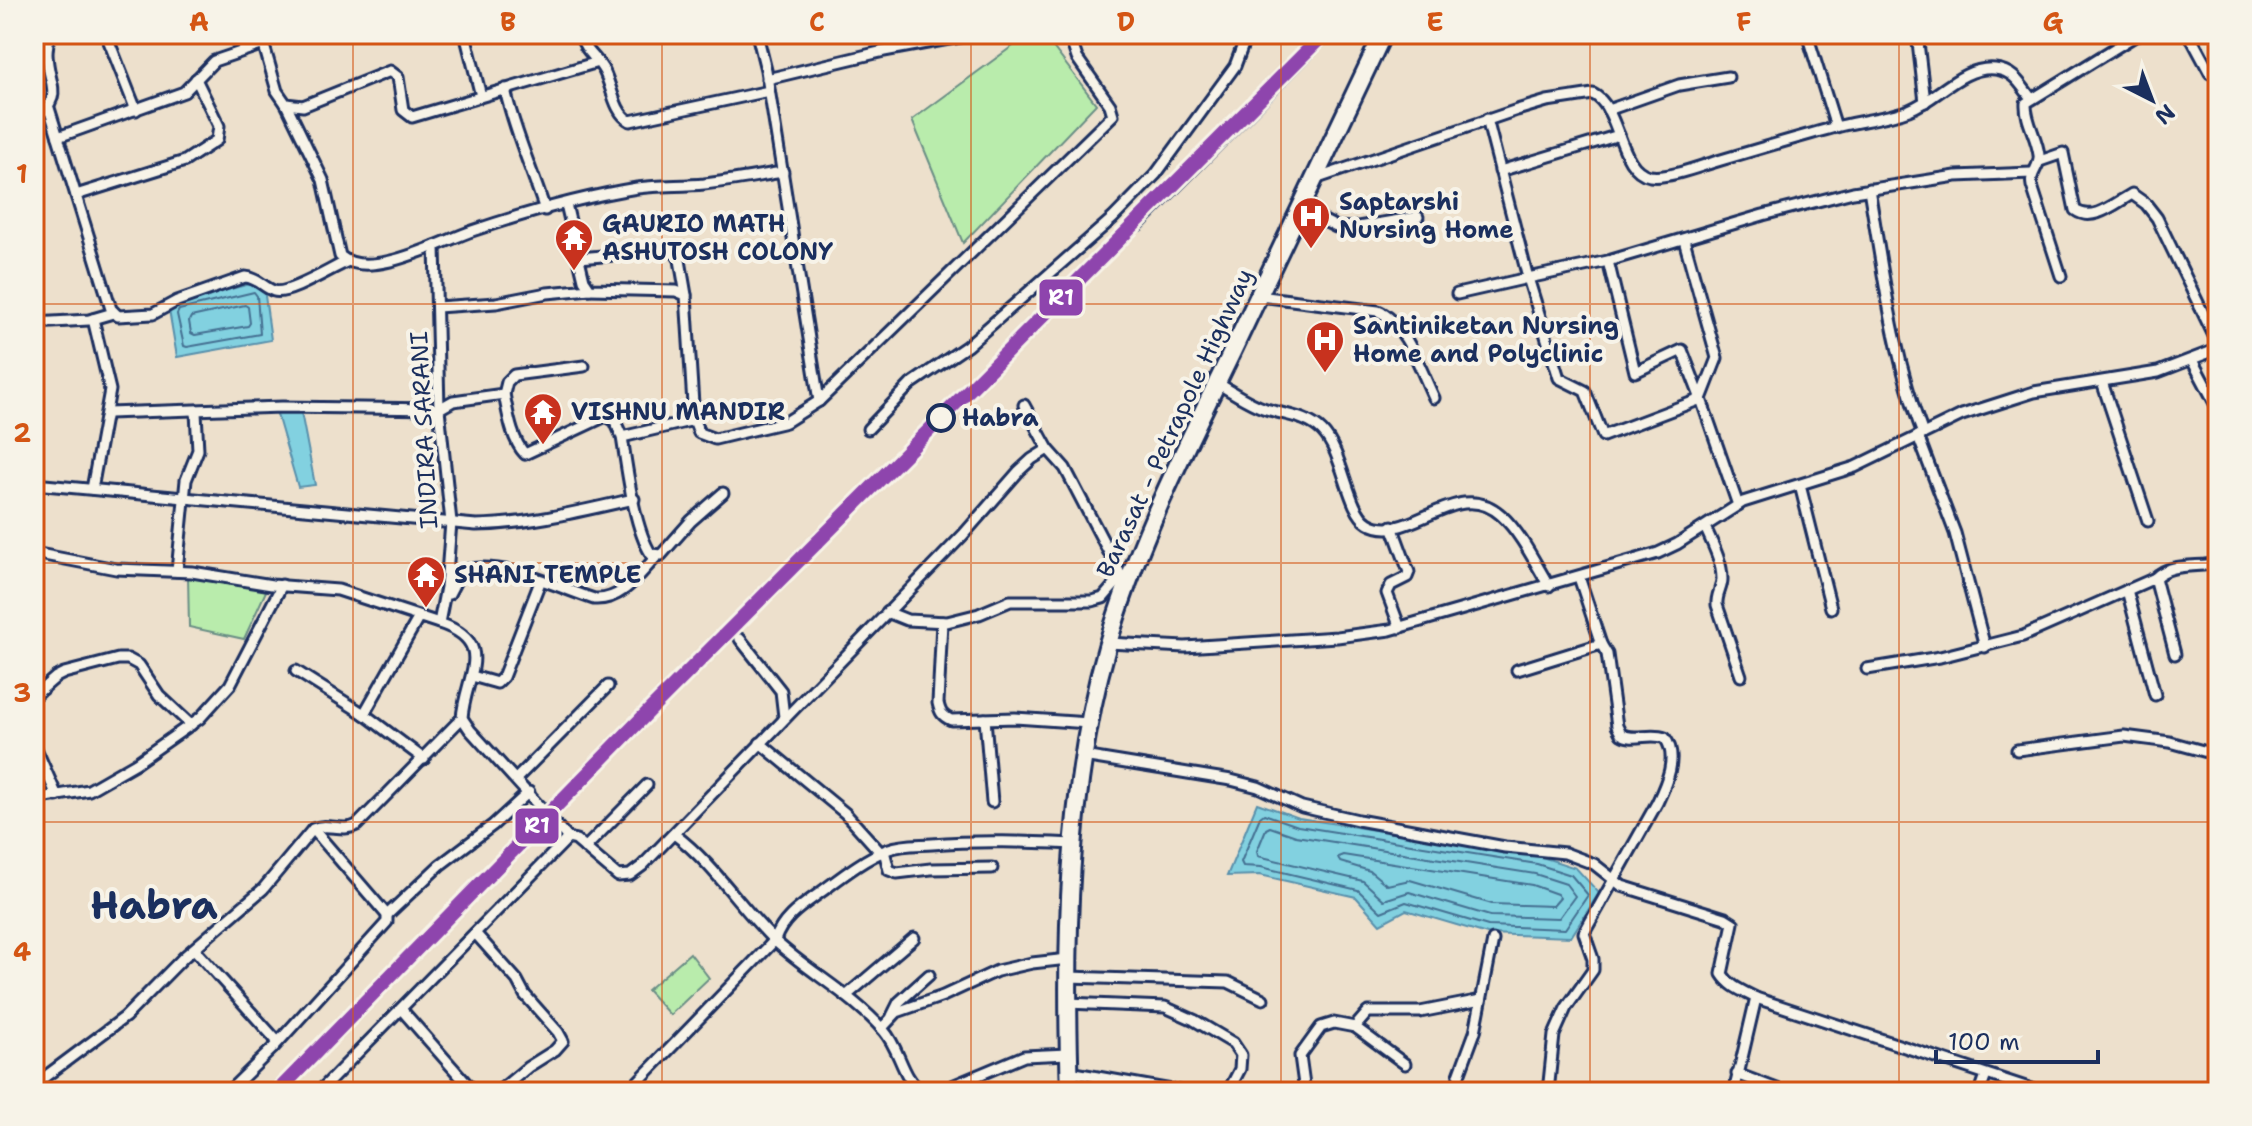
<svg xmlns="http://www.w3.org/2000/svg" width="2252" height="1126" viewBox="0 0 2252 1126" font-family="'Shantell Sans',sans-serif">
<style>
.green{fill:#b9ecac;stroke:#6a8e85;stroke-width:2}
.water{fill:#82d1e0;stroke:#5990ac;stroke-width:2}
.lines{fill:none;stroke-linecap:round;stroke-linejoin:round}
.shore{stroke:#447092;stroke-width:2}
.street-casing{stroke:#1b2f5e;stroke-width:15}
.highway-casing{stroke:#1b2f5e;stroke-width:22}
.street{stroke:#f7f3e8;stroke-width:9}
.highway{stroke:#f7f3e8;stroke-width:16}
.rail-1-casing{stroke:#f7f3e8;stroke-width:20}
.rail-1{stroke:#8e44ad;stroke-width:14}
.grid{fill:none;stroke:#d45514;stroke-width:2;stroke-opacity:0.55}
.stop-dot{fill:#f7f3e8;stroke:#1b2f5e;stroke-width:4}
.labels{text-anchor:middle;stroke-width:8;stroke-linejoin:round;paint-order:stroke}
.poi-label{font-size:24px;font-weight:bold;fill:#1b2f5e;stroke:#f7f3e8;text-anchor:start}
.stop-label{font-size:24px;font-weight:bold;fill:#1b2f5e;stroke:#f7f3e8;text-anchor:start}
.street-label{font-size:24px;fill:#1b2f5e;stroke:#f7f3e8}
.town-label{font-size:40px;font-weight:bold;fill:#1b2f5e;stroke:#f7f3e8}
.line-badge{stroke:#f7f3e8;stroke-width:3}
.badge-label{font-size:22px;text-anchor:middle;font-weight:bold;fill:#fff}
.neatline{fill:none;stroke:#d45514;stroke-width:3}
.grid-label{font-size:26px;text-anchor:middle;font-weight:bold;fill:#d45514}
</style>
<rect width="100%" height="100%" fill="#ede0cc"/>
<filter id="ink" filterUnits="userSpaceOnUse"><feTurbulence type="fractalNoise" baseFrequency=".0125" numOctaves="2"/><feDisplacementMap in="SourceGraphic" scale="16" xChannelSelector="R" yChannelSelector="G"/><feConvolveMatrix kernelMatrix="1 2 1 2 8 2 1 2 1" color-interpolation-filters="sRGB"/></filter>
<g filter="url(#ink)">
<g class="green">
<polygon points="1029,34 1043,34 1096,104 963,243 912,120"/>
<polygon points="188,574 267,589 244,639 189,627"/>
<polygon points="690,953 709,978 670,1015 647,990"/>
</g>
<g class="water">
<polygon points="263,281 271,340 177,357 168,304"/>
<polygon points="276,411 301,412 315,485 298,487"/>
<polygon points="1257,803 1299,818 1539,856 1576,868 1599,893 1571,937 1487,934 1406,910 1380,924 1356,897 1260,875 1227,876"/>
</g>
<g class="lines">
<g class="shore">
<polygon points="254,292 257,296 260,334 187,347 184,346 177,314 179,310"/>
<polygon points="245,305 248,307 250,323 248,326 195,335 191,333 189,321 191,317"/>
<polygon points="1264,814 1298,826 1537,864 1571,875 1588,895 1565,929 1488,926 1406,902 1381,912 1358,890 1261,867 1243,866 1241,862 1260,817"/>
<polygon points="1270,827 1296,836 1535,874 1566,884 1575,896 1559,918 1490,916 1409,892 1384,900 1363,881 1258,856 1257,851 1266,829"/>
<polygon points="1343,855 1532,885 1557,894 1560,898 1553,906 1492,904 1410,880 1387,885 1370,871 1340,862 1338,857"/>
</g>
<g class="street-casing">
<g id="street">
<polyline points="106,34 136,110"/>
<polyline points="465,34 481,96"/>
<path d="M580,34c4,17 17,23 24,37 8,15 10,42 26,50l139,-30"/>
<polyline points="757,34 766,70 819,401"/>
<polyline points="1807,34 1836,127"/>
<polyline points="1917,34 1925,102"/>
<polyline points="2189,34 2210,73"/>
<polyline points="263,42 277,91 286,104 303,106 390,71 398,77 403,110 412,117 598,62"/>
<polyline points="767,79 884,51 976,34"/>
<path d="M505,89c9,42 27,80 40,121"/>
<path d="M286,104l37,76 17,76c29,25 100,-14 132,-25 53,-18 110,-34 165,-43 23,-3 45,-2 67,-4 26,-3 53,-8 79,-12"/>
<path d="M49,108l62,201 7,7 35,-2 24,-13 68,-24c13,1 18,10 29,14 13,5 58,-23 72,-29"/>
<polyline points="1608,110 1679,85 1728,77"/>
<polyline points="1487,119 1528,278 1608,261 1763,215 1853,192 1956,176 2032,173"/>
<path d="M34,120c32,-26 14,-33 13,-66 0,-7 2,-13 1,-20"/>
<polyline points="58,137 184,92 214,61 261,45 262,34"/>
<path d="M2040,161l23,-8 12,57c18,13 39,-6 57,-16l14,10 11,14 61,126"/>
<polyline points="1500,171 1619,135"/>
<path d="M1315,179l202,-69 30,-9 46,-7c28,14 25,76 57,82 19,3 53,-11 71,-16 37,-11 74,-22 111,-32 25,-7 52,-9 77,-18 29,-11 52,-44 86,-41 19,2 25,15 36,29"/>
<path d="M1869,189c14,83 24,167 54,245"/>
<polyline points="76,195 185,161 217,140 219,126 196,79"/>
<polyline points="566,204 584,280 590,289 676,291 686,295 694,420"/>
<polyline points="1301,209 1336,227 1352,228 1418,217"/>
<polyline points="1138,225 1327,34"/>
<polyline points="1684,240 1717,358 1701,399 1738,505"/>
<path d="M435,246l4,163 12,113 -5,65 -7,36c59,20 26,52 23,95l8,12 98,108"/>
<polyline points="579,258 674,250 680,260 686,295"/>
<path d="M2061,276l-29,-90c-3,-14 9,-19 7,-31 -2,-18 -14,-34 -13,-52l112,-69"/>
<polyline points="1457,294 1528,278 1559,378 1585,391 1603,436 1701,399 1682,350 1635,372 1608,261"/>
<path d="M1259,296l119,15c27,11 43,60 56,87"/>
<polyline points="437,307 496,303 547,293 590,289"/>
<polyline points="34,323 89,320 113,313"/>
<polyline points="2192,360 2218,409"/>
<polyline points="2102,382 2148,521"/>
<path d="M1217,383c16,9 32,21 49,26 19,6 41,7 56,22 22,22 25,79 46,92 40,24 89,-48 133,-8 20,18 34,48 48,71"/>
<polyline points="504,394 507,382 514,375 584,366"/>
<polyline points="1024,405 1048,449"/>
<path d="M439,409l14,-8 51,-7c4,19 7,45 21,60l81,-38 9,5 7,16 72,-17 5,13 16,6 71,-17 33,-21 294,-286 -3,-10 -33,-47 -8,-24"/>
<polyline points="108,413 282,407 439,409"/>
<polyline points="868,429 911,384 967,346 1113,218 1156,174 1235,66 1247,34"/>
<polyline points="1918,436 1955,533 1985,647"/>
<path d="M622,437c5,31 12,91 29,117l10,1 30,-34 32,-28"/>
<path d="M34,484l442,41c54,-1 105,-14 158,-26"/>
<polyline points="1800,485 1831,608"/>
<polyline points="92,489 110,390 93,319"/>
<polyline points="1392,526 1409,572 1407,577 1391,585 1387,593 1400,628"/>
<path d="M1705,527c7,16 17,34 17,52 0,10 -6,15 -5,26l24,71"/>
<polyline points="34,553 116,569 192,572 272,585 338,590 439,623"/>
<polyline points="177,571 186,480 198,450 196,412"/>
<polyline points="1579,577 1601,644"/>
<polyline points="2127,590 2155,695"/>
<path d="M449,594l12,-23c42,-12 93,15 133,28 28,2 45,-24 62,-42"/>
<polyline points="887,612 907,620 947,622 979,614 1010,601 1092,601 1103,598 1122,576"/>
<path d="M942,622l-4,81c2,9 4,13 13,17l64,-2 74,5"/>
<polyline points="740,639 781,691 784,717"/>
<polyline points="1108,643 1185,647 1337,637 1390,630 1658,553 1677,544 1743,502 1855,467 1962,415 2034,392 2158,372 2218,349"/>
<path d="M2175,654l-20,-76c15,-16 43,-10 63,-15"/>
<polyline points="1867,669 1940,657 2023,636 2155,578"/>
<path d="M1517,670l84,-26 6,10 10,72 4,8c13,8 29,-2 44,4 14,19 1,46 -8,65l-73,130 9,26v11l-27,38 -12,27 -6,57"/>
<polyline points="296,671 364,714 424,759"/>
<polyline points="472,676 497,683 503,677 540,582"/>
<polyline points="34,696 56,677 64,673 118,659 128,659 139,665 159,695 191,725"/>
<polyline points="364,714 419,617"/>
<polyline points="985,719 992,802"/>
<polyline points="760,743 845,813 881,853"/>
<polyline points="34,744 57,796"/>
<polyline points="2017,750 2124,736 2170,742 2218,755"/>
<path d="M1083,756l148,24 27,7 44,20 56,13 147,27 60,6 29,11 28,22 103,32 8,5 -11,51c8,13 21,17 34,24l285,94"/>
<polyline points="516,779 608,686"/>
<polyline points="34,799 89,790 136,763 200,718 230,685 282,585"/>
<path d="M674,834c39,29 66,73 101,107 35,32 78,54 109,90 16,18 18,48 38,61"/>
<polyline points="585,848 647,785"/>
<polyline points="884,851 889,870 897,873 931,869 992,868"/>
<polyline points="387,915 440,865 493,825 529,792"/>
<polyline points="475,933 517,980 525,995 558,1032 563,1041 555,1050 528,1067 498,1092"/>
<polyline points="194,949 278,1042"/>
<polyline points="1068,977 1228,982 1263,999"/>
<polyline points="846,996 914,938"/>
<polyline points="1067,1003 1165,1007 1194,1020 1233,1043 1241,1055 1240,1069 1228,1092"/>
<polyline points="401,1009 474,1092"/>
<polyline points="892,1016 899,1002 929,975"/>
<polyline points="1355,1027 1405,1064"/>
<polyline points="882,1028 897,1012 943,996 997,971 1032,963 1068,959"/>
<polyline points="1069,1072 1183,1092"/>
<polyline points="1737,1074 1785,1092"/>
<path d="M34,1085l91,-68 59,-60 79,-68 50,-60c15,-7 29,4 44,-4l105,-107"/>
<polyline points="228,1092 272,1049 387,922 387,915 313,829"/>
<polyline points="319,1092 568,838 576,840 618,876 630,875 642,866 963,535 1019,471 1032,459 1048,449 1065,468 1126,585"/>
<path d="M628,1092l147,-152c8,-23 27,-34 46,-48 20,-15 44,-34 68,-43 14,-5 29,-4 43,-5 48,-4 95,-2 143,0"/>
<polyline points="938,1092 1024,1056 1068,1054"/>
<polyline points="1305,1092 1300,1056 1321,1027 1334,1023 1355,1027 1368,1012 1420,1012 1481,1000"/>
<polyline points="1457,1092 1459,1075 1475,1032 1493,940"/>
<polyline points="1734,1092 1756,998"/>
<polyline points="1980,1092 1986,1075"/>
</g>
</g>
<g class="highway-casing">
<path id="highway" d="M1070,1092c-5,-145 -3,-305 37,-445 29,-103 79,-200 125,-295 51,-106 101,-212 151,-318"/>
</g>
<use href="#street" class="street"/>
<use href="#highway" class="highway"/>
<g class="rail-1-casing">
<polyline id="rail-1" points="277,1092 650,710 1324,34"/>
</g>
<use href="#rail-1" class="rail-1"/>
</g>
</g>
<path class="grid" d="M353,34v1058M662,34v1058M971,34v1058M1281,34v1058M1590,34v1058M1899,34v1058M34,304h2184M34,563h2184M34,822h2184"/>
<defs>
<g id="hospital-pin" transform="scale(2)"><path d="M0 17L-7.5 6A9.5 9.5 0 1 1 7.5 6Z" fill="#c8321e" stroke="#f7f3e8"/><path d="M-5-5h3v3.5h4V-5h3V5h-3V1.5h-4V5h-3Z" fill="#fff"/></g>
<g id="temple-pin" transform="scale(2)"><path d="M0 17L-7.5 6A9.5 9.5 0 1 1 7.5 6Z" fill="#c8321e" stroke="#f7f3e8"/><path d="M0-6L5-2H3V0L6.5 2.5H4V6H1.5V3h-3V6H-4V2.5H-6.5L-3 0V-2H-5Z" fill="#fff"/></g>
</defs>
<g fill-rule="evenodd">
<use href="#hospital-pin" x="1311" y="216"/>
<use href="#temple-pin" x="574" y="238"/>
<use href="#hospital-pin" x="1325" y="340"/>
<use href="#temple-pin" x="543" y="412"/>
<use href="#temple-pin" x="426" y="575"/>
</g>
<circle class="stop-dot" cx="941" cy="418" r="13"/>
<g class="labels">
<g class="poi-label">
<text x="1339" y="210">Saptarshi<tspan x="1339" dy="28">Nursing Home</tspan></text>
<text x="602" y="232">GAURIO MATH<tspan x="602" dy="28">ASHUTOSH COLONY</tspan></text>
<text x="1353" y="334">Santiniketan Nursing<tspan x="1353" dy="28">Home and Polyclinic</tspan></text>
<text x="571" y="420">VISHNU MANDIR</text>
<text x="454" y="583">SHANI TEMPLE</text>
</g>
<g class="stop-label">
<text x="962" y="426">Habra</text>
</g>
<g class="street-label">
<text transform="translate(1175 423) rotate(-65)" y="8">Barasat - Petrapole Highway</text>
<text transform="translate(424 430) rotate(-93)" y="8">INDIRA SARANI</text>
</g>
<g class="town-label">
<text x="154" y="919">Habra</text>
</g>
</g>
<g class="line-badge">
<rect x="1038" y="278" width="46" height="39" rx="8" fill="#8e44ad"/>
<rect x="514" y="807" width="46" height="38" rx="8" fill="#8e44ad"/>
</g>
<g class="badge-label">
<text x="1061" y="305">R1</text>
<text x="537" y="833">R1</text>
</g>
<rect width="2252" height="1126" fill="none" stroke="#f7f3e8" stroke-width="88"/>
<g transform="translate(2152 100) rotate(138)" stroke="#f7f3e8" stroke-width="6" paint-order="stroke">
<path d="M0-6L14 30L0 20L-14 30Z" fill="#1b2f5e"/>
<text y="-12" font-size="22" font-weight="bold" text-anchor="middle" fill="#1b2f5e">N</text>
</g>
<path d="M1936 1050v12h162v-12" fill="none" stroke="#1b2f5e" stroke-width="4"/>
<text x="1948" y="1050" font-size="24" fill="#1b2f5e" stroke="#f7f3e8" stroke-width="6" paint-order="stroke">100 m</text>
<rect x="44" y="44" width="2164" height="1038" class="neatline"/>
<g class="grid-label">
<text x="199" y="31">A</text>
<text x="508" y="31">B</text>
<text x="817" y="31">C</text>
<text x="1126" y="31">D</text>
<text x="1435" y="31">E</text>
<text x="1744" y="31">F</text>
<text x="2053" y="31">G</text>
<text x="22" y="183">1</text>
<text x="22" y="442">2</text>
<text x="22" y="702">3</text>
<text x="22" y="961">4</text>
</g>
</svg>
